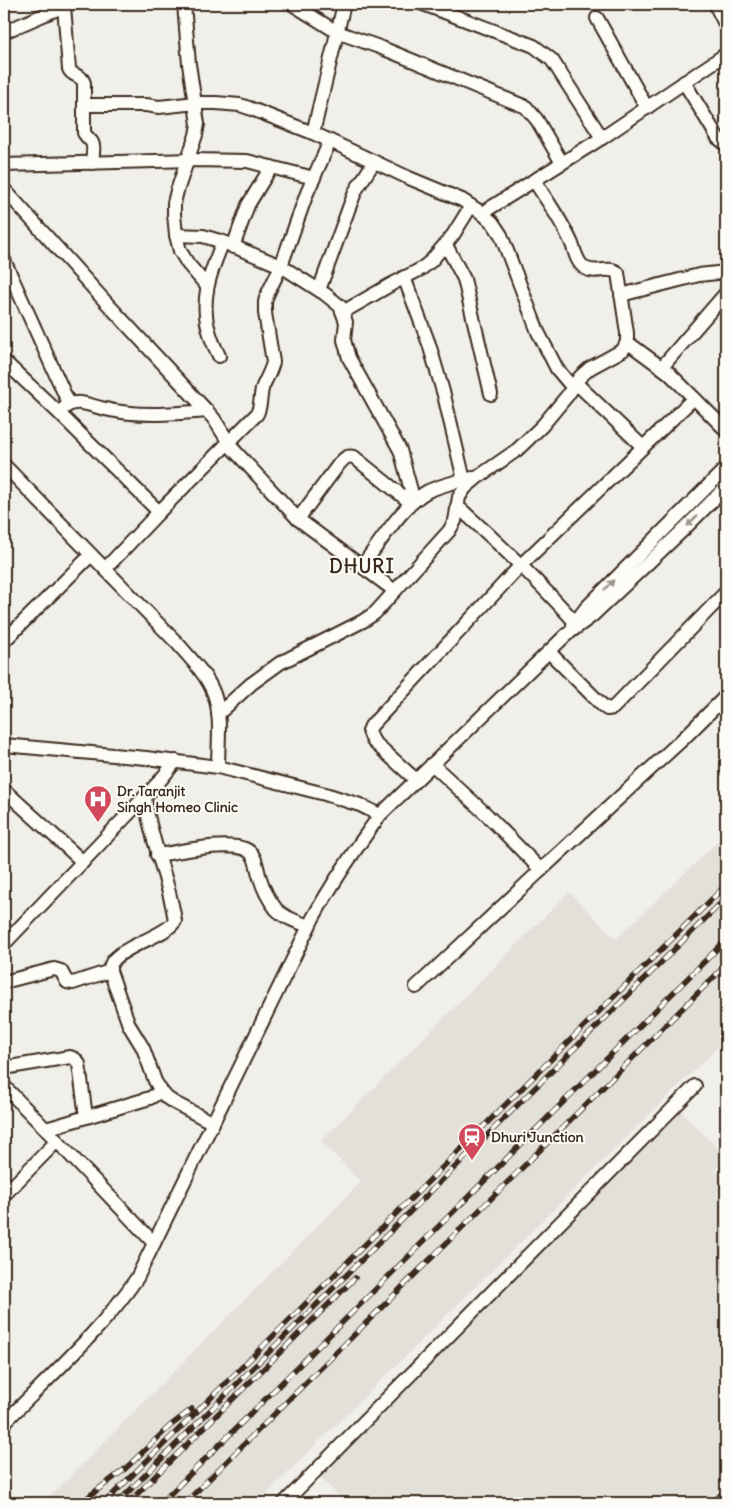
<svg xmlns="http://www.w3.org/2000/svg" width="730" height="1507" viewBox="0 0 730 1507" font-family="Delius,sans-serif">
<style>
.built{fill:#e3e0da}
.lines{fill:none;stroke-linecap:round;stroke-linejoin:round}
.minor-casing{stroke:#3b2a1e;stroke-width:16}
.minor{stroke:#fdfcf7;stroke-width:12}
.rail-casing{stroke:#3b2a1e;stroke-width:5.5}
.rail{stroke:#fdfcf7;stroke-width:4;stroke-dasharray:11;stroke-linecap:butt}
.oneway{fill:#9c938a}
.labels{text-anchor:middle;stroke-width:4;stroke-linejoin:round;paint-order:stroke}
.poi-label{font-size:14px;font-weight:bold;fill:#3b2a1e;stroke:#fdfcf7;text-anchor:start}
.district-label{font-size:19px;font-weight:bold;letter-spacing:1px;fill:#3b2a1e;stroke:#fdfcf7}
</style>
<rect width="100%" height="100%" fill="#f1efea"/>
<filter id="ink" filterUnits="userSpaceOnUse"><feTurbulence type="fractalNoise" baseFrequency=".02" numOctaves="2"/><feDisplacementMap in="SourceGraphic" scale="10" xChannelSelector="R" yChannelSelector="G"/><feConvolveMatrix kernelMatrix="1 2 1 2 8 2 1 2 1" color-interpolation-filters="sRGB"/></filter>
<g filter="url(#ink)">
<g class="built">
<polygon points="726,834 726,1039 257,1503 37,1503 55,1492 361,1182 321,1141 569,892 616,939"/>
<polygon points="679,1110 726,1156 715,1170 726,1181 726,1485 707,1503 345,1503 319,1476"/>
</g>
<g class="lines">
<g class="minor-casing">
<g id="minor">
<polyline points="184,4 189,64 198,124 196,135 177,191 174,203 174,214 176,235 180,251 188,264 207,286"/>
<polyline points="292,4 337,32 382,48 526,107 537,120 562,163"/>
<polyline points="423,4 534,46 552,60 602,138"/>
<polyline points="715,4 726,26"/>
<path d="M64,6l5,63c3,8 13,5 15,14v50c2,3 4,5 6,7 6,5 2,16 2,23"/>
<polyline points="597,18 647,108"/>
<polyline points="4,32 69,4"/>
<polyline points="684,82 718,138 726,144"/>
<polyline points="84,105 146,105 159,107 196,103 216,103 240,105 249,108 313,133 409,178 462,200 482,213 493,223 501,235 538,332 557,369 573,388"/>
<polyline points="313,133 344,4"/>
<polyline points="4,165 193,160 247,161 314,178"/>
<polyline points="4,189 103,299 207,411 214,419 233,449 298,519 395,591"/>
<polyline points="482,213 602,138 726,54"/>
<polyline points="176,235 203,236 223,242 281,266 325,294 340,306 346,322 344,340 349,358 400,450 414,501"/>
<polyline points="446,245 464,279 491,394"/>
<polyline points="233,247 248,205 271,167"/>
<polyline points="4,260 69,404"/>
<polyline points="404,277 429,344 444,395 464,480"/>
<polyline points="319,290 350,205 356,190 374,162"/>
<polyline points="621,295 699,275 726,272"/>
<polyline points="343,312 392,284 421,269 431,261 453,235 471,206"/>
<polyline points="627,342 669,373 726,430"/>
<path d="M219,356c-3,-7 -7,-14 -9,-22 -11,-32 0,-62 13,-92"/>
<polyline points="4,361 60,414 159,512"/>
<polyline points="662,367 726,293"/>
<polyline points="576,383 643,447"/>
<path d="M64,408c12,-10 24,-3 37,0 34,9 72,6 106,3"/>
<path d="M4,465l174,179c13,15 29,31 36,50 8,23 4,49 4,73"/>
<path d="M457,506c42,37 81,75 118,116"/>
<path d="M298,519l41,-55c5,-5 7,-9 15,-7l57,46"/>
<path d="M362,566c18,-23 40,-61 66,-75 14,-6 30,-10 45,-13"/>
<path d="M105,569l54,-57 98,-98c4,-8 3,-16 5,-25 3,-9 9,-17 11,-27l-8,-49v-11l2,-7 14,-29 26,-73 23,-52"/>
<polyline points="573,625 586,608 726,468"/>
<polyline points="4,641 91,555"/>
<polyline points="549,652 602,705 607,709 613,708 726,592"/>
<path d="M218,714l33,-30 29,-21 83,-42 12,-8 74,-82 6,-10 4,-24 6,-9 13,-11 39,-27 25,-24 25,-30 13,-19 10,-9 33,-18 4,-8v-9l-9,-60c-10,-8 -23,2 -33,-5 -8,-5 -10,-16 -13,-24 -10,-23 -25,-43 -38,-64"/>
<polyline points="4,745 146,758 218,767 325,794 360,805 380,815"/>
<polyline points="432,764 487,815 541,870 685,737 726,696"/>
<polyline points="416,780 373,741 369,731 371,726 521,565 694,398"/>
<polyline points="4,790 83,862"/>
<path d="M145,798c5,42 24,81 30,123 -10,17 -68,28 -65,50l19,54 14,23 12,33 6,10 6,7 6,4 40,21"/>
<path d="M157,855c22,-3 68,-14 88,-6 12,5 11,18 15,29 3,10 9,22 16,31 8,9 22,13 33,17"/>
<polyline points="4,944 158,783 176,761"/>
<polyline points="4,982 54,969 61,971 67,982 73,983 110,971"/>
<polyline points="416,987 541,870"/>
<polyline points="4,1068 70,1057 75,1059 79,1064 86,1117"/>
<polyline points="4,1086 57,1141 154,1243"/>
<polyline points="46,1129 150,1098 161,1091"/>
<polyline points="4,1195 57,1141"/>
<path d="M4,1423c45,-46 96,-91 133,-145l176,-360c20,-36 43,-70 67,-103l186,-180 26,-19 89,-84 45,-45"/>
<polyline points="284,1503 695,1086"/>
<polyline points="720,1503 726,1497"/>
</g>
</g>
<use href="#minor" class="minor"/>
<g class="rail-casing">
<g id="rail">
<polyline points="80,1503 125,1469 170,1426 192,1409"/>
<polyline points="104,1503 233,1376 726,885"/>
<polyline points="117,1503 726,898"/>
<polyline points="128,1503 355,1278"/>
<polyline points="161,1503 726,940"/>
<polyline points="185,1503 726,965"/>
</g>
</g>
<use href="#rail" class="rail"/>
</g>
<defs><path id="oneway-solid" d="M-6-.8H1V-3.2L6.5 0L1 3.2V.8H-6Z" transform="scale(1.25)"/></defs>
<g class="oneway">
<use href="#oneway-solid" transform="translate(692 521) rotate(135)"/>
<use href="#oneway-solid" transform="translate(609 585) rotate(-45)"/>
</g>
</g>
<defs>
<g id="hospital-pin" transform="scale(1.4375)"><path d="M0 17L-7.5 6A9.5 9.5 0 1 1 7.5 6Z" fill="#d1495b" stroke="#fdfcf7"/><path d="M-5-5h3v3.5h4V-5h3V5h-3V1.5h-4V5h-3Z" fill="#fff"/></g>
<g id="station-pin" transform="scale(1.4375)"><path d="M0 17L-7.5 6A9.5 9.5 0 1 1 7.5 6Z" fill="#d1495b" stroke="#fdfcf7"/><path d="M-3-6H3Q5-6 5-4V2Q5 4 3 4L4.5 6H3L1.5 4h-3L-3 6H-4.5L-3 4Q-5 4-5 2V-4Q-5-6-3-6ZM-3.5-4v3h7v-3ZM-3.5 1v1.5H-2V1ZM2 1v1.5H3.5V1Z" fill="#fff"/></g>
</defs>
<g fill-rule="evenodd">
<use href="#hospital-pin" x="98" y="799"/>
<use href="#station-pin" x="472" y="1137"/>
</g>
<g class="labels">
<g class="poi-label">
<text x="117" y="796">Dr. Taranjit<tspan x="117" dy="16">Singh Homeo Clinic</tspan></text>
<text x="491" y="1142">Dhuri Junction</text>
</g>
<g class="district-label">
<text x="362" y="573">DHURI</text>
</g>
</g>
<rect width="730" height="1507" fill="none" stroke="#fdfcf7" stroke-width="20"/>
<rect x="10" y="10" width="710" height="1487" fill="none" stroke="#3b2a1e" stroke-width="2" filter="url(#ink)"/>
</svg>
